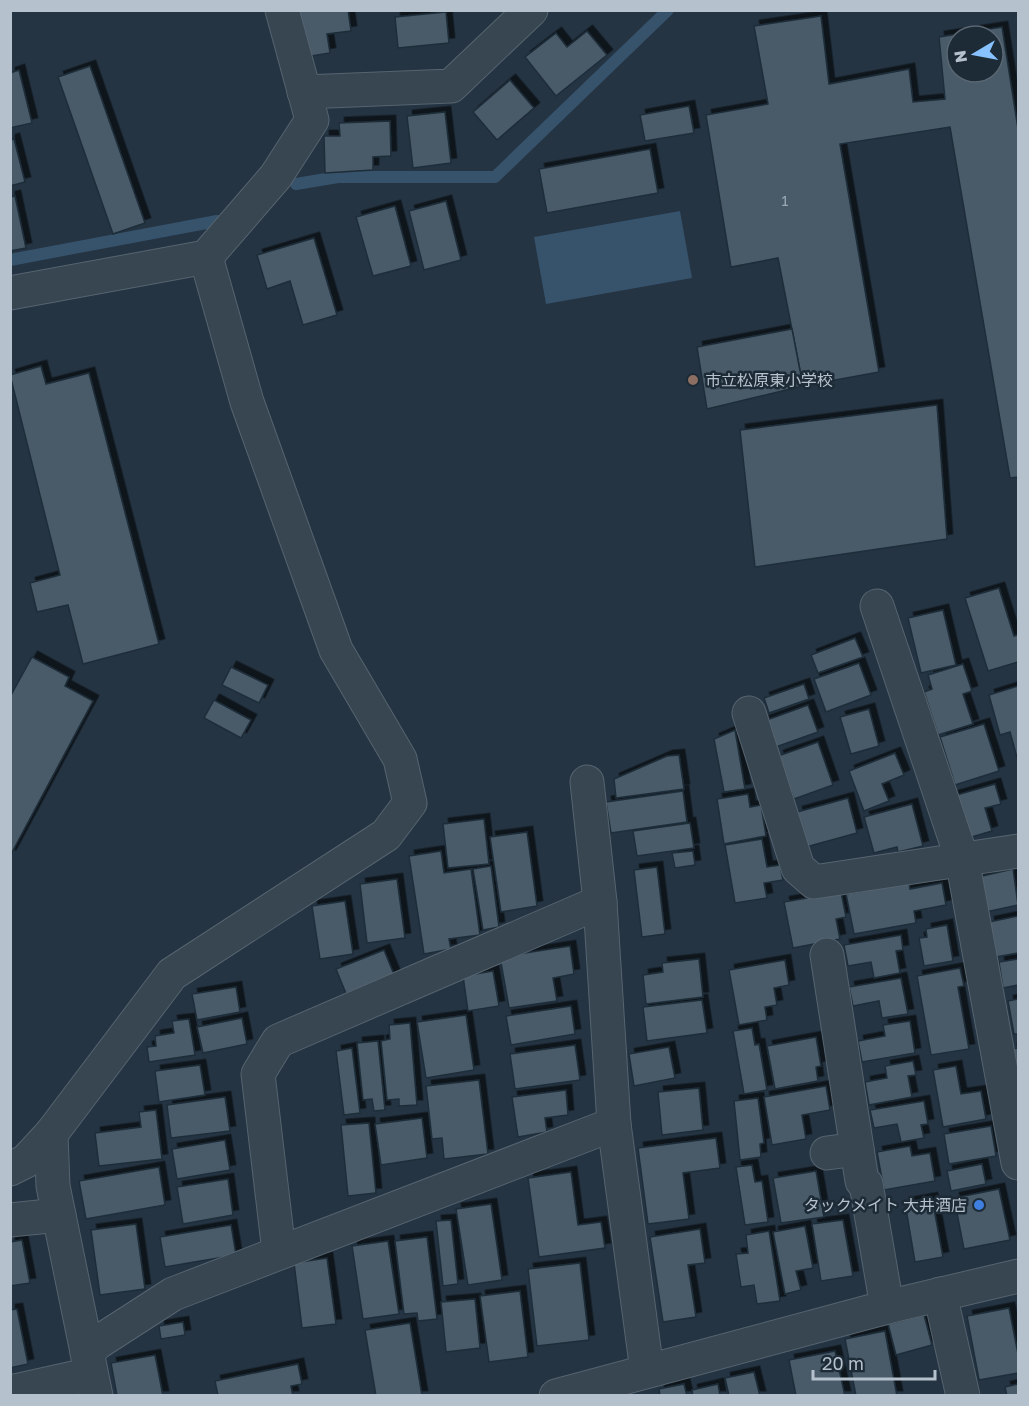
<svg xmlns="http://www.w3.org/2000/svg" width="1029" height="1406" viewBox="0 0 1029 1406" font-family="'Golos Text','Noto Sans JP',sans-serif">
<style>
.water{fill:#37526b}
.lines{fill:none;stroke-linecap:round;stroke-linejoin:round}
.stream{stroke:#37526b;stroke-width:12}
.building{fill:#485a69;stroke:#1f2d39;stroke-width:1.5;fill-rule:evenodd;filter:url(#shadow)}
.minor-casing{stroke:#56646f;stroke-width:35}
.tertiary-casing{stroke:#56646f;stroke-width:35}
.minor{stroke:#384652;stroke-width:33}
.tertiary{stroke:#384652;stroke-width:33}
.education-dot{fill:#8d6e63;stroke:#1d2b37;stroke-width:2}
.shop-dot{fill:#3f7fe0;stroke:#1d2b37;stroke-width:2}
.labels{text-anchor:middle;stroke-width:5;stroke-linejoin:round;paint-order:stroke}
.number-label{font-size:14px;fill:#9aa7b3}
.poi-label{font-size:16px;fill:#b5c1cc;stroke:#1d2b37;text-anchor:start}
</style>
<defs>
<filter id="shadow"><feDropShadow dx="5.5" dy="-5.5" stdDeviation="0" flood-color="#0009"/></filter>
</defs>
<rect width="100%" height="100%" fill="#243443"/>
<polygon class="water" points="680,211 692,278 546,304 534,237"/>
<g class="lines">
<g class="stream">
<polyline points="296,184 338,177 495,177 668,10"/>
<polyline points="10,260 217,221"/>
</g>
</g>
<g class="building">
<polygon points="299,10 348,10 351,31 327,34 330,53 305,57"/>
<polygon points="446,12 449,43 398,48 395,17"/>
<path d="M821,16l8,68 80,-15 4,33 32,-3 -6,-62 63,-10 16,102v348l-8,1 -60,-351 -110,17 39,228 -76,14 -25,-128 -47,9 -25,-152 62,-11 -14,-78zM957,36h36v36h-36z"/>
<polygon points="587,31 607,55 556,96 525,57 556,33 567,47"/>
<polygon points="90,66 145,223 113,234 58,77"/>
<polygon points="19,70 32,123 10,128 10,73"/>
<polygon points="510,80 534,108 497,140 473,112"/>
<polygon points="689,106 694,133 645,141 640,115"/>
<polygon points="445,112 451,163 413,168 407,116"/>
<polygon points="390,121 391,156 373,157 373,170 325,173 324,136 340,136 339,123"/>
<polygon points="14,139 25,182 10,186 10,140"/>
<polygon points="650,149 658,193 547,213 539,169"/>
<polygon points="15,196 26,248 10,251 10,197"/>
<polygon points="446,201 461,260 424,270 409,211"/>
<polygon points="395,206 411,266 373,276 356,217"/>
<polygon points="314,238 337,315 303,325 290,281 267,289 257,255"/>
<polygon points="792,329 803,386 707,409 697,347"/>
<polygon points="41,366 46,384 89,373 159,644 83,664 68,605 37,612 30,583 60,575 10,375"/>
<polygon points="937,405 947,539 755,567 740,430"/>
<polygon points="999,588 1014,636 1018,635 1018,662 988,671 965,598"/>
<polygon points="943,610 956,665 921,673 908,618"/>
<polygon points="855,638 863,657 818,673 811,655"/>
<polygon points="32,657 69,677 65,686 93,701 10,856 10,697"/>
<polygon points="859,663 871,695 826,712 814,679"/>
<polygon points="963,664 972,691 963,694 973,724 938,735 924,692 932,689 928,675"/>
<polygon points="231,667 268,685 259,703 222,685"/>
<polygon points="804,684 809,699 769,713 764,698"/>
<polygon points="1018,686 1018,761 1010,732 1000,735 989,695"/>
<polygon points="214,700 251,720 241,738 204,718"/>
<polygon points="808,705 818,732 773,748 764,721"/>
<polygon points="869,709 879,746 851,754 840,717"/>
<polygon points="984,724 999,771 955,785 940,737"/>
<polygon points="735,730 745,789 724,792 714,739"/>
<polygon points="818,742 833,785 794,799 778,756"/>
<polygon points="895,753 904,775 882,784 889,801 864,811 849,771"/>
<polygon points="679,755 684,789 616,798 614,779 667,756"/>
<polygon points="995,784 1001,804 985,808 992,831 965,839 953,796"/>
<polygon points="683,791 687,822 611,833 606,802"/>
<polygon points="748,794 750,807 761,805 766,836 724,844 717,799"/>
<polygon points="848,798 857,833 806,847 797,812"/>
<polygon points="912,804 923,846 898,852 897,847 874,853 864,817"/>
<polygon points="484,819 489,864 448,868 443,824"/>
<polygon points="690,823 694,848 637,856 633,831"/>
<polygon points="527,832 537,906 501,912 490,837"/>
<polygon points="762,839 767,867 780,865 783,880 764,883 767,898 735,903 725,845"/>
<polygon points="441,851 444,873 471,869 480,935 449,939 451,949 424,954 409,856"/>
<polygon points="693,851 695,865 675,868 672,853"/>
<polygon points="491,866 499,927 483,930 473,869"/>
<polygon points="657,867 665,934 642,937 634,870"/>
<polygon points="1013,869 1018,905 986,912 978,877"/>
<polygon points="397,879 405,938 367,943 360,884"/>
<polygon points="909,883 910,889 942,883 946,905 914,911 916,923 854,934 846,894"/>
<polygon points="841,892 846,917 836,919 840,939 793,948 784,902"/>
<polygon points="345,901 353,954 320,959 312,906"/>
<polygon points="1018,916 1018,953 996,957 989,922"/>
<polygon points="947,925 953,961 924,966 919,938 927,937 926,929"/>
<polygon points="901,935 903,950 896,951 900,973 874,978 871,962 848,966 844,945"/>
<polygon points="570,946 574,974 553,978 557,1001 509,1008 500,957"/>
<polygon points="384,950 395,977 347,996 336,969"/>
<polygon points="699,959 703,997 646,1004 643,975 663,972 662,963"/>
<polygon points="1018,959 1018,985 1003,988 999,962"/>
<polygon points="785,960 789,985 774,988 777,1005 765,1007 767,1020 739,1025 729,970"/>
<polygon points="960,968 964,986 958,987 969,1049 931,1055 917,976"/>
<polygon points="493,971 499,1006 468,1011 463,976"/>
<polygon points="901,978 908,1014 882,1018 879,1001 853,1006 849,987"/>
<polygon points="236,987 240,1012 197,1020 192,994"/>
<polygon points="1018,999 1018,1034 1014,1034 1008,1001"/>
<polygon points="702,1000 707,1033 647,1041 643,1007"/>
<polygon points="571,1006 575,1034 511,1045 506,1016"/>
<polygon points="466,1015 474,1070 426,1078 417,1022"/>
<polygon points="242,1018 247,1044 203,1053 197,1027"/>
<polygon points="189,1019 195,1055 149,1062 147,1047 156,1046 155,1036 174,1033 172,1021"/>
<polygon points="910,1021 915,1053 862,1062 858,1041 885,1036 883,1025"/>
<polygon points="410,1023 417,1105 399,1106 399,1099 387,1100 381,1041 390,1039 389,1025"/>
<polygon points="752,1028 755,1045 759,1044 767,1090 744,1094 733,1031"/>
<polygon points="816,1037 821,1066 816,1067 818,1081 775,1089 767,1046"/>
<polygon points="378,1041 385,1110 374,1111 372,1099 363,1100 357,1043"/>
<polygon points="575,1045 580,1080 515,1089 510,1054"/>
<polygon points="669,1047 675,1078 634,1086 629,1054"/>
<polygon points="352,1048 360,1113 344,1115 336,1051"/>
<polygon points="1018,1048 1018,1085 1012,1049"/>
<polygon points="913,1061 916,1075 908,1076 912,1097 869,1105 865,1082 887,1078 885,1066"/>
<polygon points="200,1065 205,1095 159,1102 155,1071"/>
<polygon points="956,1066 961,1094 981,1091 986,1119 943,1127 933,1070"/>
<polygon points="479,1080 488,1154 444,1159 442,1138 432,1139 426,1086"/>
<polygon points="826,1086 830,1110 802,1115 806,1139 772,1145 764,1097"/>
<polygon points="699,1088 703,1130 662,1135 658,1092"/>
<polygon points="566,1090 568,1115 545,1118 547,1132 518,1137 512,1097"/>
<polygon points="225,1097 230,1131 171,1138 167,1105"/>
<polygon points="758,1098 764,1143 760,1144 761,1157 740,1160 734,1101"/>
<polygon points="924,1101 928,1124 921,1125 924,1138 901,1142 897,1124 874,1128 870,1110"/>
<polygon points="156,1110 162,1159 99,1166 95,1133 141,1127 139,1112"/>
<polygon points="422,1118 427,1158 381,1165 375,1124"/>
<polygon points="369,1123 376,1193 348,1196 341,1125"/>
<polygon points="991,1126 996,1156 949,1164 944,1134"/>
<polygon points="716,1138 720,1168 683,1173 689,1219 648,1224 638,1148"/>
<polygon points="225,1140 230,1170 177,1179 172,1149"/>
<polygon points="910,1146 912,1156 930,1153 935,1181 884,1190 877,1152"/>
<polygon points="982,1164 986,1184 951,1191 947,1171"/>
<polygon points="752,1165 755,1182 762,1181 768,1222 745,1225 736,1167"/>
<polygon points="159,1167 165,1205 86,1219 79,1181"/>
<polygon points="816,1171 824,1217 781,1223 773,1178"/>
<polygon points="571,1172 578,1225 601,1222 605,1248 539,1257 528,1178"/>
<polygon points="228,1179 233,1215 183,1224 177,1187"/>
<polygon points="999,1189 1010,1240 964,1249 954,1198"/>
<polygon points="932,1198 943,1257 915,1262 905,1203"/>
<polygon points="491,1204 502,1280 468,1285 456,1209"/>
<polygon points="451,1220 458,1284 443,1286 436,1221"/>
<polygon points="843,1220 853,1276 821,1281 812,1224"/>
<polygon points="136,1224 145,1289 100,1295 91,1230"/>
<polygon points="231,1225 236,1255 165,1267 160,1237"/>
<polygon points="805,1226 813,1268 796,1271 801,1290 785,1294 773,1232"/>
<polygon points="700,1229 705,1263 688,1265 696,1317 663,1322 650,1237"/>
<polygon points="769,1231 780,1301 757,1304 754,1285 741,1287 736,1254 748,1253 746,1235"/>
<polygon points="427,1237 437,1319 418,1321 417,1313 404,1314 395,1241"/>
<polygon points="22,1240 30,1283 10,1286 10,1242"/>
<polygon points="388,1241 399,1314 363,1319 352,1246"/>
<polygon points="327,1258 336,1324 302,1328 294,1263"/>
<polygon points="580,1263 589,1340 537,1346 528,1269"/>
<polygon points="520,1291 528,1357 489,1362 480,1296"/>
<polygon points="475,1299 480,1348 446,1352 441,1302"/>
<polygon points="1009,1308 1018,1354 1018,1373 979,1380 967,1316"/>
<polygon points="17,1309 28,1364 10,1368 10,1310"/>
<polygon points="924,1315 932,1345 896,1355 888,1324"/>
<polygon points="183,1322 185,1335 161,1339 159,1326"/>
<polygon points="410,1323 422,1396 376,1396 365,1330"/>
<polygon points="885,1331 897,1396 856,1396 845,1339"/>
<polygon points="835,1351 845,1396 796,1396 789,1360"/>
<polygon points="155,1355 163,1396 117,1396 111,1363"/>
<polygon points="298,1364 302,1384 291,1386 293,1396 218,1396 215,1381"/>
<polygon points="754,1372 760,1396 729,1396 725,1378"/>
<polygon points="684,1384 687,1396 660,1396 659,1389"/>
<polygon points="718,1384 720,1396 693,1396 692,1390"/>
<polygon points="1018,1384 1018,1396 1007,1396 1005,1387"/>
</g>
<g class="lines">
<g class="minor-casing">
<g id="minor">
<polyline points="304,92 451,86 531,10"/>
<polyline points="10,293 206,257 276,176 312,120 282,10"/>
<polyline points="877,606 962,859 1018,1163"/>
<polyline points="749,713 798,868 814,882 1018,851"/>
<polyline points="587,782 600,902 614,1124 647,1371"/>
<polyline points="827,955 862,1181 866,1184 887,1307"/>
<polyline points="51,1134 53,1186 96,1396"/>
<polyline points="827,1153 857,1149"/>
<polyline points="10,1169 26,1161 51,1134 172,974 386,835 410,803 400,759 336,650 247,402 206,257"/>
<polyline points="10,1220 59,1215"/>
<polyline points="279,1252 258,1074 278,1041 600,902"/>
<polyline points="940,1294 963,1396"/>
<polyline points="87,1353 97,1343 173,1294 614,1124"/>
<polyline points="10,1392 91,1374"/>
</g>
</g>
<g class="tertiary-casing">
<polyline id="tertiary" points="556,1396 887,1307 1018,1276"/>
</g>
<use href="#minor" class="minor"/>
<use href="#tertiary" class="tertiary"/>
</g>
<circle class="education-dot" cx="693" cy="380" r="6"/>
<circle class="shop-dot" cx="979" cy="1205" r="6"/>
<g class="labels">
<g class="number-label">
<text x="785" y="206">1</text>
</g>
<g class="poi-label">
<text x="705" y="386">市立松原東小学校</text>
<text x="967" y="1211" text-anchor="end">タックメイト 大井酒店</text>
</g>
</g>
<rect width="1029" height="1406" fill="none" stroke="#b5c1cc" stroke-width="24"/>
<g transform="translate(975 54) rotate(260)"><circle r="28" fill="#1d2b37" stroke="#5a6773" stroke-width="1.5"/>
<path d="M0-4.5L10 22L0 15L-10 22Z" fill="#87c2ff"/>
<text y="-9" font-size="16" font-weight="bold" text-anchor="middle" fill="#b5c1cc">N</text>
</g>
<path d="M813 1370v9h122v-9" fill="none" stroke="#b5c1cc" stroke-width="3"/>
<text x="822" y="1370" font-size="18" fill="#b5c1cc" stroke="#1d2b37" stroke-width="4.5" paint-order="stroke">20 m</text>
</svg>
